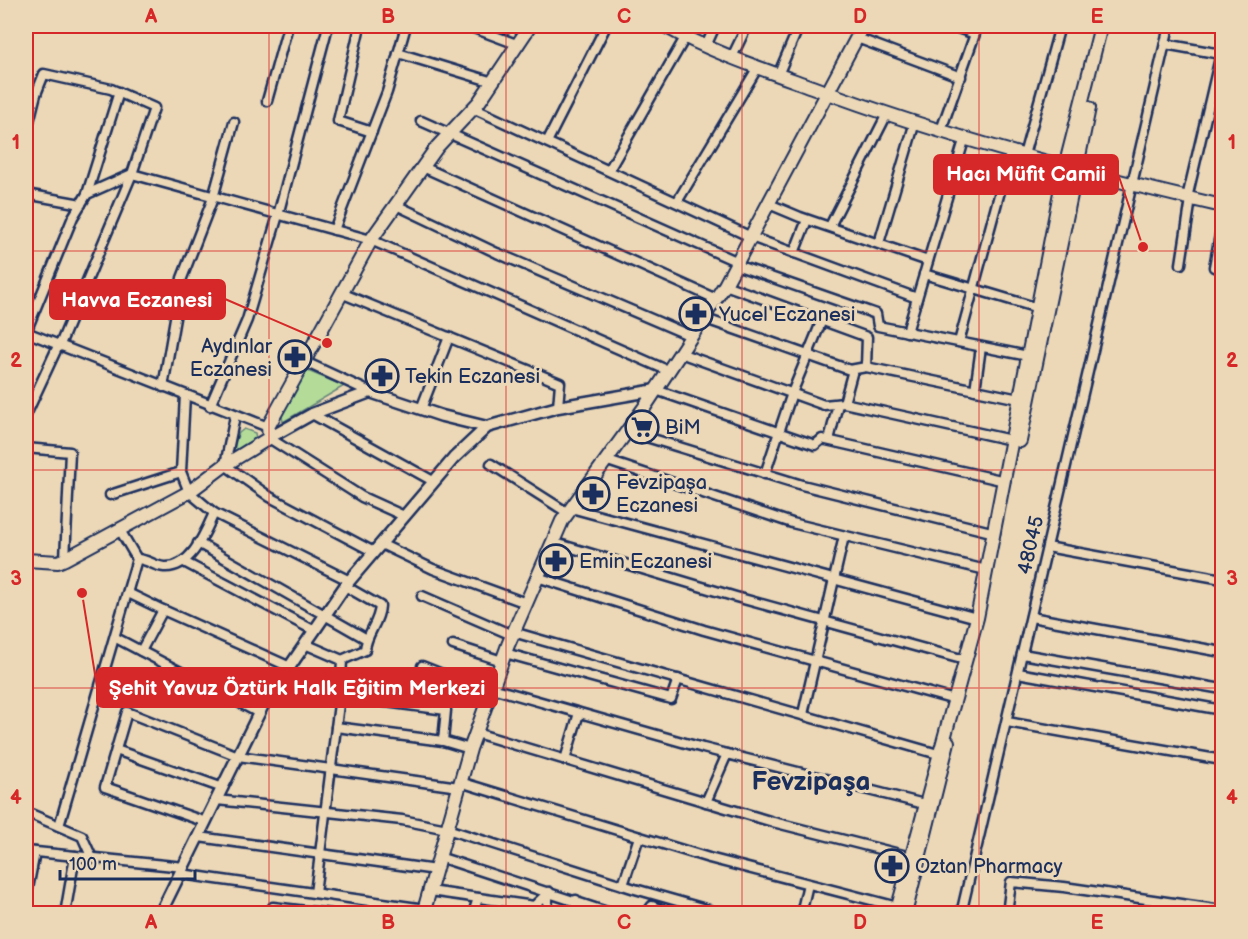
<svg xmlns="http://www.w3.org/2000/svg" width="1248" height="939" viewBox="0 0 1248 939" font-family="'Balsamiq Sans',sans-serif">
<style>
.green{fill:#b4dc98;stroke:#68867b;stroke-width:1.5}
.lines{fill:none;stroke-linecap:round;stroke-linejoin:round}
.minor-casing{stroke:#1b2f5e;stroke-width:13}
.tertiary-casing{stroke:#1b2f5e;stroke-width:15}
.secondary-casing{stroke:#1b2f5e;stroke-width:16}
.minor{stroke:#ecd8b6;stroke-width:8}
.tertiary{stroke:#ecd8b6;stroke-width:10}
.secondary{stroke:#ecd8b6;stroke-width:12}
.grid{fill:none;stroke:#d62828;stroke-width:1.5;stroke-opacity:0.55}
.labels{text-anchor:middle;stroke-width:6;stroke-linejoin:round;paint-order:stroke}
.poi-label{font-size:20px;fill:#1b2f5e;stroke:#ecd8b6;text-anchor:start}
.street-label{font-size:20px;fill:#1b2f5e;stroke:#ecd8b6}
.district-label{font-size:26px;font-weight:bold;fill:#1b2f5e;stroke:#ecd8b6}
.leader{fill:none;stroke:#d62828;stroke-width:2}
.callout-dot{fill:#d62828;stroke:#ecd8b6;stroke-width:2}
.callout{fill:#d62828;stroke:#d62828;stroke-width:2}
.callout-label{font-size:21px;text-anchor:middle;font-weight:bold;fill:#fff}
.neatline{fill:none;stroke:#d62828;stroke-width:2}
.grid-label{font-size:20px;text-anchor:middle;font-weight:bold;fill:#d62828}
</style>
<rect width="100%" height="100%" fill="#ecd8b6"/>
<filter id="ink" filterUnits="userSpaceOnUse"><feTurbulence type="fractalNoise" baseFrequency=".0167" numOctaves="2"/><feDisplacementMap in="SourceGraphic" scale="12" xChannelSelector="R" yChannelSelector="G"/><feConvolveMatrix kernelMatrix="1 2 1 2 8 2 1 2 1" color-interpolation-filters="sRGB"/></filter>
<g filter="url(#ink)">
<g class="green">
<polygon points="303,369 344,386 283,422 281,412"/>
<polygon points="244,429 255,433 256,440 232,456 230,454 239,433"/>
</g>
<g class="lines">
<g class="minor-casing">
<g id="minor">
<polyline points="360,26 338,121 372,132"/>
<polyline points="468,26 519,45"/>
<polyline points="857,38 961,77"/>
<polyline points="1165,44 1221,54"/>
<polyline points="706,46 715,26"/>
<polyline points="398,53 493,82"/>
<polyline points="732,57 747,26"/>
<polyline points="778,75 799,26"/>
<polyline points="26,91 36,94 26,134"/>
<polyline points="36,94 44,74 111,89 154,108 132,174 59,347"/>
<polyline points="267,101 288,26"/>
<polyline points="473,108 751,237 917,298"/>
<polyline points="421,121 738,262"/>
<polyline points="941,130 975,34 952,26"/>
<polyline points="547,142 606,26"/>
<polyline points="1024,155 1060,26"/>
<polyline points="423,167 716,299"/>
<polyline points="609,170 686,36"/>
<polyline points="26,194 81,204"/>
<polyline points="87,194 119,92"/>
<polyline points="1187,198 1222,49"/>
<polyline points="677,202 758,67"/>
<polyline points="769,204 800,217 928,261"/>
<polyline points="396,205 497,253 691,336"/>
<polyline points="830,226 887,114"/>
<polyline points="334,230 387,92 406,26"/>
<polyline points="879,243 915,122"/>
<polyline points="794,253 807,220"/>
<polyline points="1181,264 1191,199"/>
<polyline points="736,265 876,314 878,326 1028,356"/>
<polyline points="1214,267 1222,224"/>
<polyline points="924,274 1038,308"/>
<polyline points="725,285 867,337 866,367"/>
<polyline points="341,293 560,383 558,407"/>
<polyline points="703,318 850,370 866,367 1019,399"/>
<polyline points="26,332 73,217 87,194 132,174 371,240 669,371"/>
<polyline points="26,332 268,427"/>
<polyline points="907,332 965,137"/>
<polyline points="959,342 1011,151"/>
<polyline points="680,353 824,405 844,403 1011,440"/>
<polyline points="303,361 370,392"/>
<polyline points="163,387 182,278 213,198 234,122"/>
<polyline points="656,390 815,445 822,439 1005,481"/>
<polyline points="975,390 981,347"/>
<polyline points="185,395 181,472 189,492 214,513 350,581"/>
<polyline points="844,403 853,370"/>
<polyline points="210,406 247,320 278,215 328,26"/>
<polyline points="421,409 449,337"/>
<polyline points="312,414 433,481"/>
<polyline points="26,415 58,346"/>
<polyline points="235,416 225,465 270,497 374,552"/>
<polyline points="627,431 802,485 995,533"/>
<polyline points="269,438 362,497 404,516"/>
<polyline points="829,440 838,404"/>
<polyline points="26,448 70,452 65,559"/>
<polyline points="605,460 792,523 986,570"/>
<polyline points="491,464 568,513"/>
<polyline points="765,474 792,393 822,320"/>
<polyline points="110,495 181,472"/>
<polyline points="571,508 977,618"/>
<polyline points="552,542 736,597 965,660"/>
<polyline points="198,543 365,638"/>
<polyline points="381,544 433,569 526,603"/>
<polyline points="1047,547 1222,579"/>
<path d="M137,559c10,0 17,7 27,8 27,2 41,-34 50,-54"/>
<polyline points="184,562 315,631"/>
<polyline points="537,577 704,630 955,700"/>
<polyline points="128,593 163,610"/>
<polyline points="422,596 512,635"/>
<polyline points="1031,617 1222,652"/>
<polyline points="513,632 938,754"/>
<polyline points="116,638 259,713"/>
<polyline points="305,644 342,660 340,699"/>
<polyline points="453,645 502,661"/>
<polyline points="141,651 163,610 290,667"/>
<polyline points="505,653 671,699 678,679"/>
<polyline points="1022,654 1222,689"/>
<path d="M342,660l23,-10c1,-17 14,-26 15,-44l-35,-20"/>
<polyline points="422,666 490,693"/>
<polyline points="1018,673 1222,710"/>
<polyline points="492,688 703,748 924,804"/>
<polyline points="803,714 844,536"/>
<polyline points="1007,722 1222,760"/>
<polyline points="336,727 443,741 470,749"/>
<polyline points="476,733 773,822 911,857"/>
<polyline points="116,750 223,788"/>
<polyline points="565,760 579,713"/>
<polyline points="460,782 709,858 898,907"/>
<polyline points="217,800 402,820 447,829 635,889 723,914"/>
<polyline points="706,802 727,754"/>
<polyline points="26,812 82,836 92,858"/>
<polyline points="206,822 105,787 127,712 238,756 459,787"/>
<polyline points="59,826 137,559 120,530"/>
<polyline points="199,837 436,870"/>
<polyline points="26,851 184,867"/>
<polyline points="439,857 613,914"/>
<polyline points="181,874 425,909"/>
<polyline points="623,885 639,837"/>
<polyline points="430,891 534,906 549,892"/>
<polyline points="315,893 340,696 446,710 443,741"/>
<polyline points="26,899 35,852"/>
<polyline points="65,914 75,856"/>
<polyline points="272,914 273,907 331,914"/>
<polyline points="473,914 478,898"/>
<polyline points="546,914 549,892"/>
<polyline points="574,914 576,900"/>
<polyline points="646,914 652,906 671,914"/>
<polyline points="801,914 808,884"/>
<polyline points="961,914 1169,26"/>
<polyline points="1007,914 1011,882 1064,887 1222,910"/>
</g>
</g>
<g class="tertiary-casing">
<g id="tertiary">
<polyline points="269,438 312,414 370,392 442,416 487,427"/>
<polyline points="160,914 262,707 345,586 454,458 487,427 558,407 656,390"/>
</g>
</g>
<g class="secondary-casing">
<g id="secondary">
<path d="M665,26c46,26 97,43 147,61 133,50 272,87 410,119"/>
<polyline points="1020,441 1089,108"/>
<polyline points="26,560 58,562 65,559 189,492 225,465 269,438 268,427 371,240 437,147 479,102 530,26"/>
<polyline points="423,914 470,749 508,645 562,521 644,408 725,285 863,26"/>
<polyline points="896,914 977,618 1065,167 1101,26"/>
<polyline points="905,914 948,742"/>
</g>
</g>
<use href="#minor" class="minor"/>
<use href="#tertiary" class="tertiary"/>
<use href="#secondary" class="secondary"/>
</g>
</g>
<path class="grid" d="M269,26v888M506,26v888M742,26v888M979,26v888M26,251h1196M26,470h1196M26,688h1196"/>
<defs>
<g id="pharmacy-ring" transform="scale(1.725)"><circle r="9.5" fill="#ecd8b6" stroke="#1b2f5e" stroke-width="1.5"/><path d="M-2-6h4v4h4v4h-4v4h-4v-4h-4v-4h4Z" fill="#1b2f5e"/></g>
<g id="supermarket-ring" transform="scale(1.725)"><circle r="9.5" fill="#ecd8b6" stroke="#1b2f5e" stroke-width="1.5"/><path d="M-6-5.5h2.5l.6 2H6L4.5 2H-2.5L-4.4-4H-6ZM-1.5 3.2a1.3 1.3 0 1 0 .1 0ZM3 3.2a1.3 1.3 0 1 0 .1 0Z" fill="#1b2f5e"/></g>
</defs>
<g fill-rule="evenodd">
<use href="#pharmacy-ring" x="696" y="314"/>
<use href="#pharmacy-ring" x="295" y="357"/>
<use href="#pharmacy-ring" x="382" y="376"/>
<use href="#supermarket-ring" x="642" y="427"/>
<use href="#pharmacy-ring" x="593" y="494"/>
<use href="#pharmacy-ring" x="556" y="561"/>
<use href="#pharmacy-ring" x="892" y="866"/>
</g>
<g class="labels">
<g class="poi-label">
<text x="719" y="321">Yucel Eczanesi</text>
<text x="272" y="353" text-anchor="end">Aydınlar<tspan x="272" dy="23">Eczanesi</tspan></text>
<text x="405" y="383">Tekin Eczanesi</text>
<text x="665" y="434">BiM</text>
<text x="616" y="489">Fevzipaşa<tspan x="616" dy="23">Eczanesi</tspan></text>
<text x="579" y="568">Emin Eczanesi</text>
<text x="915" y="873">Oztan Pharmacy</text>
</g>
<g class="street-label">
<text transform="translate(1030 545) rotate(-77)" y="7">48045</text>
</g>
<g class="district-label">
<text x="811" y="790">Fevzipaşa</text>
</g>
</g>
<path class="leader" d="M1143 247L1118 174M327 343L225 299M82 593L97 687"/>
<g class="callout-dot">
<circle cx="1143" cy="247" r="6"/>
<circle cx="327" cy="343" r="6"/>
<circle cx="82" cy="593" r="6"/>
</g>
<g class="callout">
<rect x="934" y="155" width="184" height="39" rx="6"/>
<rect x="50" y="280" width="175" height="39" rx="6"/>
<rect x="97" y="668" width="400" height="39" rx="6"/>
</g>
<g class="callout-label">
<text x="1026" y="181">Hacı Müfit Camii</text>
<text x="137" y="307">Havva Eczanesi</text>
<text x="297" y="695">Şehit Yavuz Öztürk Halk Eğitim Merkezi</text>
</g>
<rect width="1248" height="939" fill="none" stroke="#ecd8b6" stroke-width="66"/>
<path d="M60 870v9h135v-9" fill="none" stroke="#1b2f5e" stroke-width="3"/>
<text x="69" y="870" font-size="18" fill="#1b2f5e" stroke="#ecd8b6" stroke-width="4.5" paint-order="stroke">100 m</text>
<rect x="33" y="33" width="1182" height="873" class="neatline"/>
<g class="grid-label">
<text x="151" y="23">A</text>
<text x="388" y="23">B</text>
<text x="624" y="23">C</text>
<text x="860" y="23">D</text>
<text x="1097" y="23">E</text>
<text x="16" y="149">1</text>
<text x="1232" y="149">1</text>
<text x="16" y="367">2</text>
<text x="1232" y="367">2</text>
<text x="16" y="585">3</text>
<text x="1232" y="585">3</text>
<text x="16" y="804">4</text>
<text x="1232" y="804">4</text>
<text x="151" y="929">A</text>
<text x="388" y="929">B</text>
<text x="624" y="929">C</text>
<text x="860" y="929">D</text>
<text x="1097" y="929">E</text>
</g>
</svg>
